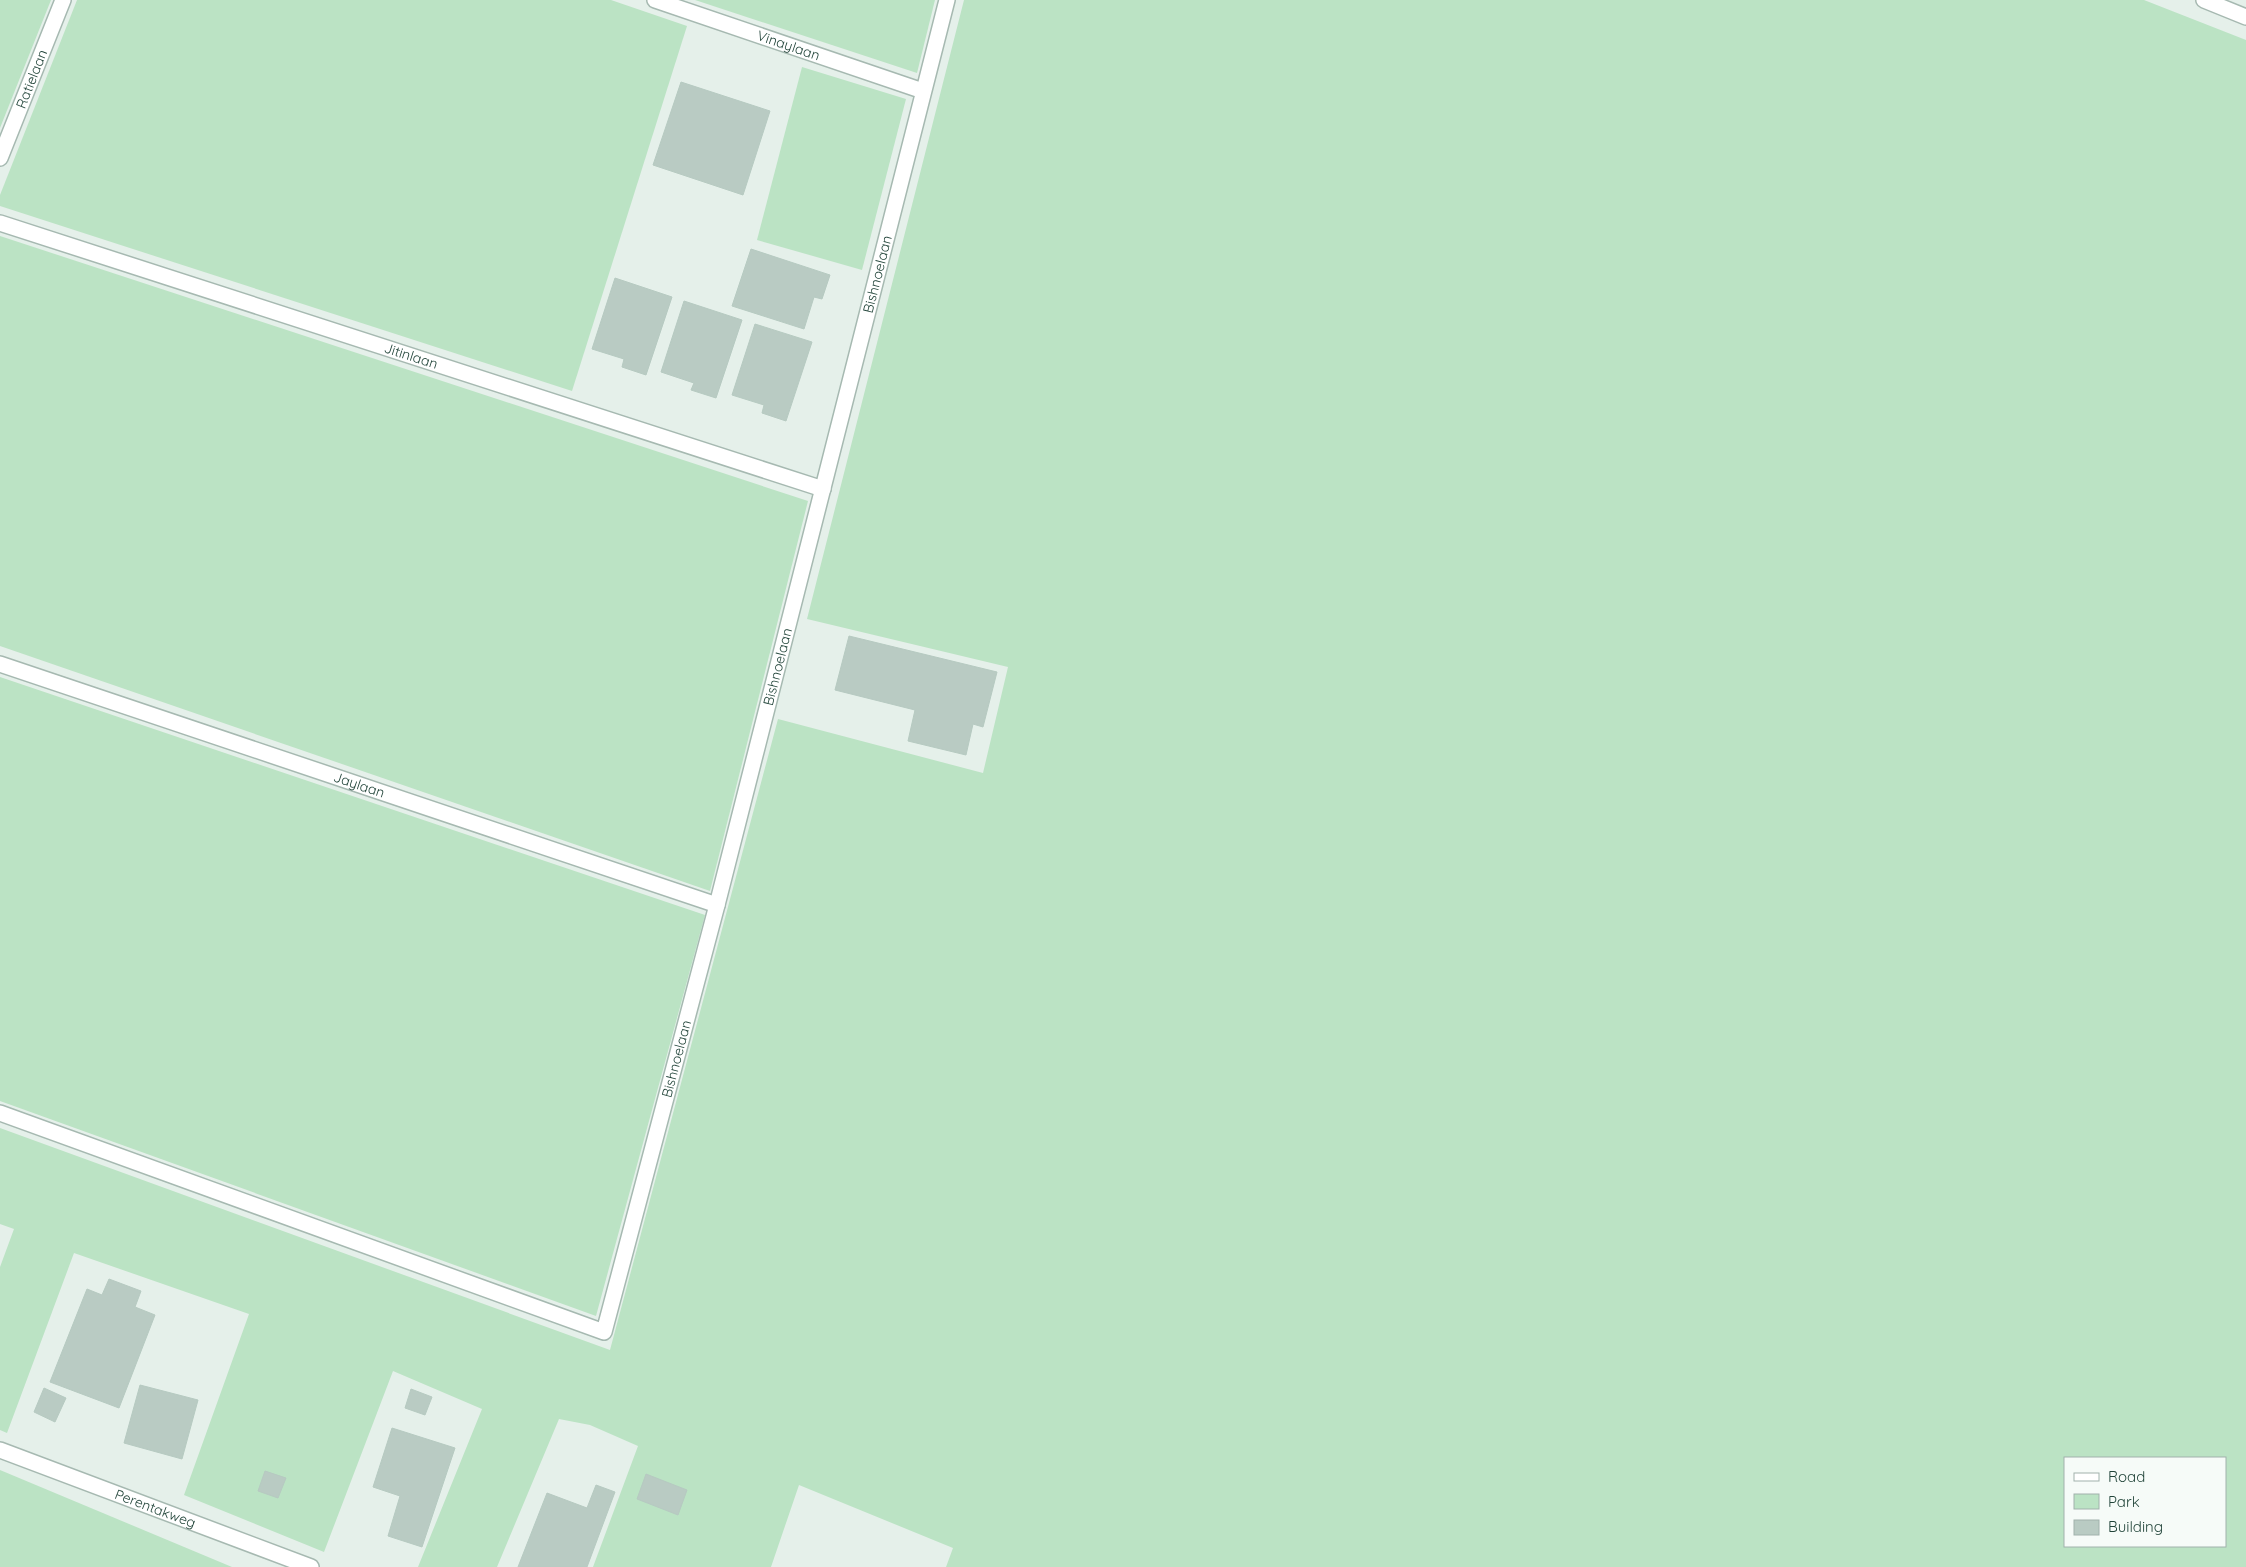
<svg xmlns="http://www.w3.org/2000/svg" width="2246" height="1567" viewBox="0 0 2246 1567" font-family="Quicksand,sans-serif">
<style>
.green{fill:#bbe3c4;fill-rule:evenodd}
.building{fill:#b9cbc3;stroke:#b6cac1}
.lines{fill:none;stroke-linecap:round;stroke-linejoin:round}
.minor-casing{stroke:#a6b9b1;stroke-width:18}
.minor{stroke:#fff;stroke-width:15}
.labels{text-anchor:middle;stroke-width:4;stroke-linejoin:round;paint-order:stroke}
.street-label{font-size:14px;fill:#214439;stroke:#f6fbf8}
</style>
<rect width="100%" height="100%" fill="#e5f0ea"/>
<g class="green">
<polygon points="0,0 51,0 0,128"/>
<polygon points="77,0 611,0 687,26 572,391 0,206 0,195"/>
<polygon points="695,0 935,0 917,73"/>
<path d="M964,0h1180l102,40v1527h-1300l7,-19 -154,-63 -28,82h-178l45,-121 -48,-21 -31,-6 -62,148h-79l64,-158 -89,-38 -69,181 -140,-57 65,-181 -175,-61 -67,180 -7,-3v-163l14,-38 -14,-5v-96l610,222 168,-631 205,54 25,-106 -201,-48zM2065,1458h160v88h-160z"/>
<polygon points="802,67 906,99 862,270 757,240"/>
<polygon points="0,236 808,501 710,891 0,646"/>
<polygon points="0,677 705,915 596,1316 0,1101"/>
<polygon points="0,1470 232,1567 0,1567"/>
</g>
<g class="building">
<polygon points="681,82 770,111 743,195 653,165"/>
<polygon points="751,249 830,275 822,299 814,297 804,329 732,306"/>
<polygon points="615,278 672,297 646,375 622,367 624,359 592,349"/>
<polygon points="684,301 742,320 716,398 691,390 694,383 661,372"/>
<polygon points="755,324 812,342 786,421 762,413 764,405 732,395"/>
<polygon points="849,636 997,672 983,727 973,724 966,755 908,741 915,710 835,690"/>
<polygon points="109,1279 141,1291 135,1307 155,1315 119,1408 50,1382 87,1289 102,1295"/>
<polygon points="140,1385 198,1400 182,1459 124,1443"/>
<polygon points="44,1388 66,1398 55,1422 34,1412"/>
<polygon points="411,1389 432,1397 425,1415 405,1408"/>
<polygon points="392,1428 455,1448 422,1547 388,1536 400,1496 373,1487"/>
<polygon points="265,1471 286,1478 278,1498 258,1491"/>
<polygon points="646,1474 687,1490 678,1515 637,1499"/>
<polygon points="596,1485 615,1492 587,1567 518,1567 547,1493 587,1508"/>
</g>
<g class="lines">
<g class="minor-casing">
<g id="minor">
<path id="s1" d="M655,0l268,91"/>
<polyline points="2204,0 2246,17"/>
<path id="s2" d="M0,158l63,-158"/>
<path id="s3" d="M0,223l823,266"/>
<path id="s4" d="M0,664l717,241"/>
<path id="s5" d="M0,1113l604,219 113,-427 230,-905"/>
<path id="s6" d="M0,1450l311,117"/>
</g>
</g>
<use href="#minor" class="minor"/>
</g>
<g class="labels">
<g class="street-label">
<text dy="5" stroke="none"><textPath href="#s1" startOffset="141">Vinaylaan</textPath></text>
<text dy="5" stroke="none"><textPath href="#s2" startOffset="85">Ratielaan</textPath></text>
<text dy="5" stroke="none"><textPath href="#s5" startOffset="1735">Bishnoelaan</textPath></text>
<text dy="5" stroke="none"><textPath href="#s3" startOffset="432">Jitinlaan</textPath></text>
<text dy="5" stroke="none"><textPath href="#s5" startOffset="1330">Bishnoelaan</textPath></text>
<text dy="5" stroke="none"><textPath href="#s4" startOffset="379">Jaylaan</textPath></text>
<text dy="5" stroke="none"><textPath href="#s5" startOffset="925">Bishnoelaan</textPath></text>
<text dy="5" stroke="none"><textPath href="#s6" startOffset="166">Perentakweg</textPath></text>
</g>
</g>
<rect x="2064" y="1457" width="162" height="90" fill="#f6fbf8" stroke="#a1b2ac"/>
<rect x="2074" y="1473" width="25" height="8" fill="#ffffff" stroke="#a1b2ac"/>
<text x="2108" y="1482" font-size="15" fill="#214439">Road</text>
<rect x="2074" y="1494" width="25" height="15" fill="#bbe3c4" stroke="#a1b2ac"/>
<text x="2108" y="1507" font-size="15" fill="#214439">Park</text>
<rect x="2074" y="1520" width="25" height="15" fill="#b9cbc3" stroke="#a1b2ac"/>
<text x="2108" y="1532" font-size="15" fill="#214439">Building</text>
</svg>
